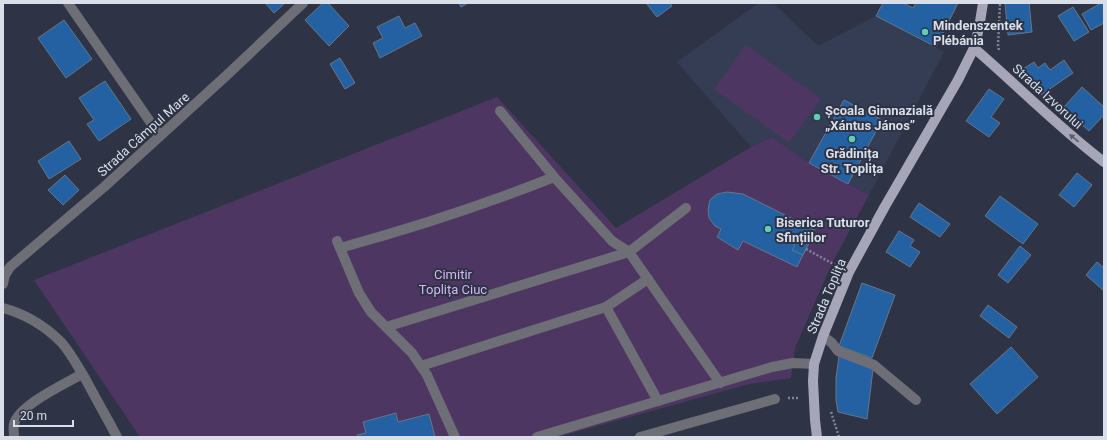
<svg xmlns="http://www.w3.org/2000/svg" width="1107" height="440" viewBox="0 0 1107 440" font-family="Roboto,sans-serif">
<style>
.built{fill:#353d54}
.green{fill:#4d3662}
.building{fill:#2361a2;stroke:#677687}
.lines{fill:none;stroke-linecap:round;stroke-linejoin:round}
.path{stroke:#818694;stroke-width:2.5;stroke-dasharray:2 2;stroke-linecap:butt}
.minor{stroke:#6e6e77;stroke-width:10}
.major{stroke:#a7a6b8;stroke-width:10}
.oneway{fill:#585c6d}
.poi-dot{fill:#5eceb8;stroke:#2e3445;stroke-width:1.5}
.labels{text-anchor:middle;stroke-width:4;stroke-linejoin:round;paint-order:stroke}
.poi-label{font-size:13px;font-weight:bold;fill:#dadee9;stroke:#2e3445;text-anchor:start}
.street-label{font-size:13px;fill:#dadee9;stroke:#2e3445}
.park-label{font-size:13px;fill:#d4b4f2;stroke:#2e3445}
</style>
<rect width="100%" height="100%" fill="#2e3445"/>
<polygon class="built" points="759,3 773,3 818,46 876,16 944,52 869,195 809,163 772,137 751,147 677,62"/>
<g class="green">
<polygon points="746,45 821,99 789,143 714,89"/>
<polygon points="497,97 616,228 751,147 772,137 809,163 869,195 832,263 795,348 791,378 749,384 558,437 140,437 34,280"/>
</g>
<g class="building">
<polygon points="265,3 285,3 274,13"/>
<polygon points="323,3 328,3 349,26 329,46 305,20"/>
<polygon points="459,3 468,3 461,7"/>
<polygon points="646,3 670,3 672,6 657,17"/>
<polygon points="883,3 903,3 913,8 916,3 958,3 936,47 876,16"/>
<polygon points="1005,3 1029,3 1032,32 1008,35"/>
<polygon points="1101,3 1104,3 1104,23 1091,30 1082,14"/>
<polygon points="1073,7 1089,32 1074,41 1058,16"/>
<polygon points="399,16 405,28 415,23 422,36 380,58 373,43 383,38 377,27"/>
<polygon points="64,20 92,59 66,78 38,38"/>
<polygon points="340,58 355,83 345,89 330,64"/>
<polygon points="1064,60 1073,73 1041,95 1023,69 1034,62 1038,68 1045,63 1050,70"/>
<polygon points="105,81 131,119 99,141 87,124 94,120 79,98"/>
<polygon points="1082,87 1104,107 1104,115 1089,131 1063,108"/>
<polygon points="989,89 1004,99 991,117 1000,123 989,137 966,121"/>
<polygon points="844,100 882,120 848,184 809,163"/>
<polygon points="69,141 81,159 49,179 38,161"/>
<polygon points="1077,173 1092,185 1074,207 1059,195"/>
<polygon points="65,175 79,190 63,205 48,190"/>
<polygon points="727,192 743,194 815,230 797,267 743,241 738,250 717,237 721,229 715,226 709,218 708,210 710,200 717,194"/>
<polygon points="1000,196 1038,224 1023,244 985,216"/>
<polygon points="919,203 950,224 940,237 910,217"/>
<polygon points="899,231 914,240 910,246 920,252 910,267 886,252"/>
<polygon points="798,238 809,243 803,255 792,250"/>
<polygon points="1020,246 1031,255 1008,283 998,275"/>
<polygon points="1097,262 1104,268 1104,291 1086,275"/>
<polygon points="862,283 895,295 872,358 839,346"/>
<polygon points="988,305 1017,327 1009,338 980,316"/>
<polygon points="1011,347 1038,377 997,414 970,384"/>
<polygon points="839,356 873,369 867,419 838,412 836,400 836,378"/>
<polygon points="396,413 398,422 429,414 435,437 358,437 357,435 366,433 363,422"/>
</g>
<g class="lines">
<g class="path">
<polyline points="999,50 998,46 1000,3"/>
<polyline points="806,249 837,266"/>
<polyline points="788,398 799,398"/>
<polyline points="831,412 839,437"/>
</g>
<g class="minor">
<polyline points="68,3 160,136"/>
<polyline points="500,111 554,177 612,241 629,252 720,383"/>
<polyline points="337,241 359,293 371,312 412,353 427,375 455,437"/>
<path d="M340,248c73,-20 144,-43 214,-71"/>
<polyline points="3,284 5,275 10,267 104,187 227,75 303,3"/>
<polyline points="606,307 658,401"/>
<path d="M3,308c22,6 42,18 58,34 10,11 17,25 25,38 10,19 21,38 31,57"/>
<polyline points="386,327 629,252 686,208"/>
<polyline points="823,336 832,343 838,351 874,365 916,400"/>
<polyline points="421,366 606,307 648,279"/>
<path d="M14,437c0,-4 -1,-9 0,-13 5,-19 51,-40 68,-50"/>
<polyline points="537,437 772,367 793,363 814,364"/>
<polyline points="640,437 775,399"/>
</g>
<g class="major">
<path d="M974,48c44,38 84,79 130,114"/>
<polyline points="817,437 815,420 813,381 814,364 823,336 849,272 884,208 958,80 974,48 979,28 983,3"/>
</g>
</g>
<defs><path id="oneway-solid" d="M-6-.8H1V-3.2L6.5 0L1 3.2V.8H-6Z"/></defs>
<use class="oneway" href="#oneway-solid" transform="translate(1074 138) rotate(-141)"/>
<g class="poi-dot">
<circle cx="925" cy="32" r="4"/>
<circle cx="817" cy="117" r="4"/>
<circle cx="852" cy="139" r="4"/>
<circle cx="768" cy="229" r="4"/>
</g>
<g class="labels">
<g class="poi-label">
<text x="933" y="30">Mindenszentek<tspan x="933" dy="15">Plébánia</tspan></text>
<text x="825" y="115">Școala Gimnazială<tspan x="825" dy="15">„Xántus János”</tspan></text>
<text x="852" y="158" text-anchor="middle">Grădinița<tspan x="852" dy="15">Str. Toplița</tspan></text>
<text x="776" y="227">Biserica Tuturor<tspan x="776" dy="15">Sfințiilor</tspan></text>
</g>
<g class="street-label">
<text transform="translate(1048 96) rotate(42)" y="5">Strada Izvorului</text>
<text transform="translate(143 134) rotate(-42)" y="5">Strada Câmpul Mare</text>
<text transform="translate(826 296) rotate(-67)" y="5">Strada Toplița</text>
</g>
<g class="park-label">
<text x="453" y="279">Cimitir<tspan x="453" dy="15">Toplița Ciuc</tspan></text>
</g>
</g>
<rect width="1107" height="440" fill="none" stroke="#dadee9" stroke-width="8"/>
<path d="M14 420v6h59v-6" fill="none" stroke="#dadee9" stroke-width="2"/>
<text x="20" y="420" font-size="12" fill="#dadee9" stroke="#2e3445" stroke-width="3" paint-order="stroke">20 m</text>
</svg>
